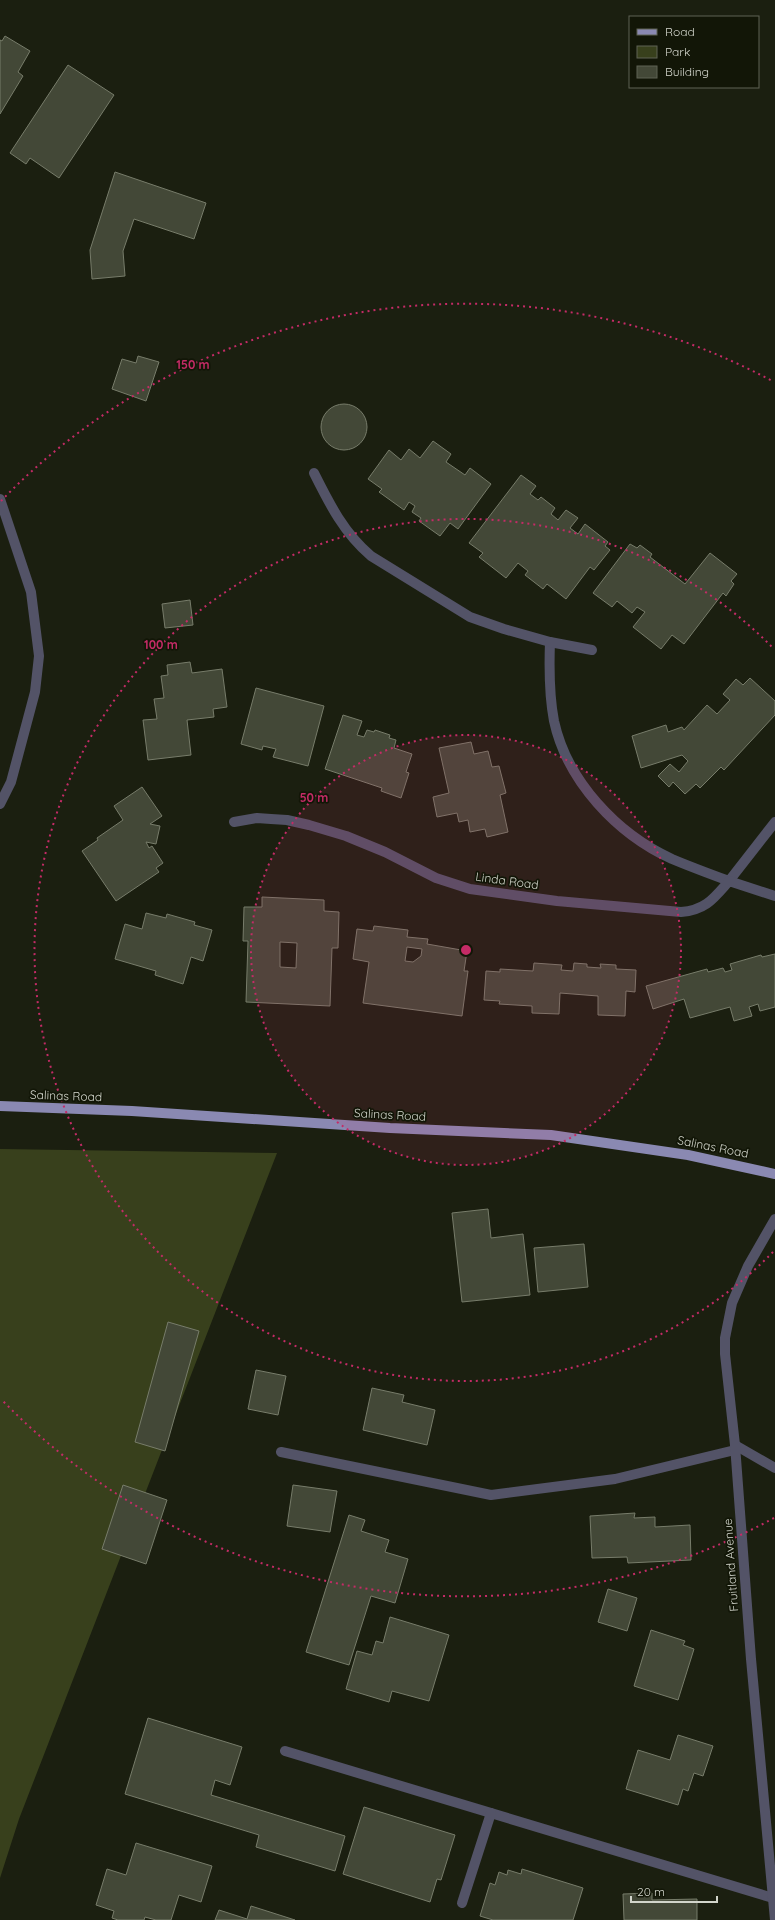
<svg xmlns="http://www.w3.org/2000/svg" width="775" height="1920" viewBox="0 0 775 1920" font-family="Quicksand,sans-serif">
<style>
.green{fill:#38401c}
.building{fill:#434837;stroke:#777c6a;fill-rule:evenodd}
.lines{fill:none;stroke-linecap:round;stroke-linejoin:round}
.minor{stroke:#535367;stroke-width:10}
.major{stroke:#8a89b2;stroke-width:10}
.ring{fill:none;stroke:#c42b66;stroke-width:2;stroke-dasharray:2 4}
.labels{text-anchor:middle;stroke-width:3.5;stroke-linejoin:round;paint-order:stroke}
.street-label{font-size:12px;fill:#d2d5cb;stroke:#121607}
.centre{fill:#c42b66;stroke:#121607;stroke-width:2}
.ring-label{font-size:12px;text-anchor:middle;font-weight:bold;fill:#c42b66;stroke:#121607;stroke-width:3.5;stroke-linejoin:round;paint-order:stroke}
</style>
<rect width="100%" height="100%" fill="#1b1f10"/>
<polygon class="green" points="0,1149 277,1153 19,1819 0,1878"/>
<g class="building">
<polygon points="5,36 30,51 18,72 23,76 0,114 0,40 2,41"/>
<polygon points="68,65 114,95 59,178 30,158 26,164 10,153"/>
<polygon points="115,172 206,203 194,239 134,219 123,251 125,276 92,279 90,250"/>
<polygon points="138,356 159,362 146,401 112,389 122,359 136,363"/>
<circle cx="344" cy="427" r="23"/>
<polygon points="433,441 451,454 446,462 465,475 470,468 491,484 458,529 450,523 440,536 419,521 421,518 412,512 415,506 409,502 404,510 379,492 382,489 368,479 389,450 401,460 409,449 420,458"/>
<polygon points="521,475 536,486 530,494 538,500 541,497 555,508 551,514 558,520 566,510 578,518 570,528 578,534 585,524 608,542 605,546 610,550 594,570 590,567 566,599 547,584 543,589 525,575 528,571 518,563 506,578 479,557 483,553 469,543"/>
<polygon points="630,544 637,548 640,545 652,554 650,557 685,584 710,553 737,574 731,581 734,584 726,596 723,593 684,644 672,635 661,649 633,627 645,612 637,607 632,613 617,601 612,607 593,593"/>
<polygon points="190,600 193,625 165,628 162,604"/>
<polygon points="190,662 192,673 222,669 227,707 213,709 214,717 187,720 191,755 148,760 143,720 157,719 154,699 164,698 161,676 168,675 167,665"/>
<polygon points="750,678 775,701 775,715 724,770 721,767 700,788 696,784 685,794 673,782 669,787 658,776 670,764 679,772 688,761 682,755 641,768 632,736 666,725 668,732 682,727 684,730 707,705 717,714 730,700 723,694 736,679 743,685"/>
<polygon points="256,688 324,706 308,766 273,757 276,749 263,746 262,750 241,744"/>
<polygon points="343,715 362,721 357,735 364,737 367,730 374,732 375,730 390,735 389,738 396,740 394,748 412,754 406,772 409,773 401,798 381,791 382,788 325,769"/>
<polygon points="471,742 474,754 488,751 492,767 499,766 506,793 500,795 508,832 487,837 485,829 470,832 468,820 459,822 457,813 437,817 433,797 449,793 439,748"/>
<polygon points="142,787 162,816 150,824 160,826 156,844 146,842 149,848 152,846 163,863 156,868 159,872 116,901 82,851 98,840 97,838 123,820 114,806"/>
<path d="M262,897l62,3v11l15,1 -1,36h-6l-2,58 -84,-4 2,-61h-5l1,-34h18zM280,942l17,1 -1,25 -16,-1z"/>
<polygon points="146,913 166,918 167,914 195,922 194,925 212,930 203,961 191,957 183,984 155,975 156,971 115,959 125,924 142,929"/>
<path d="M374,926l34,4 -1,7 21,2 -1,5 40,7 -3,20h4l-6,45 -99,-13 6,-41 -16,-3 4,-30 16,2zM407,947l15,2 -1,7 -8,6 -8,-1z"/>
<polygon points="775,954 775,1007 760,1011 758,1004 749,1007 752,1016 734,1021 730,1007 690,1018 684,999 653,1009 646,986 707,969 708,972 723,968 725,972 732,970 730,964 761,955 762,957"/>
<polygon points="534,963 562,965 561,970 573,971 574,963 587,964 587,967 601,968 600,964 616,965 616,969 636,970 635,992 626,991 625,1016 598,1015 598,996 560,993 559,1014 532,1013 532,1006 499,1004 500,1001 484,1000 486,971 500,972 500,969 533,971"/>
<polygon points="488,1209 491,1238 523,1234 530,1295 462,1302 452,1213"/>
<polygon points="584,1244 588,1287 538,1292 534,1248"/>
<polygon points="168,1322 199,1331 165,1451 135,1442"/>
<polygon points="256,1370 286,1376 278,1415 248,1409"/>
<polygon points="372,1388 404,1395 402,1402 435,1410 427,1445 363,1430"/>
<polygon points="123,1485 167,1500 146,1564 102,1549"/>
<polygon points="293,1485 337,1491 330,1532 287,1526"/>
<polygon points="635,1513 634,1518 655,1517 655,1527 690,1525 691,1560 628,1563 627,1557 592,1558 590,1516"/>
<polygon points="349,1515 365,1520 361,1531 389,1540 385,1552 408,1559 395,1603 371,1596 349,1665 306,1652"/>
<polygon points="608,1589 637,1598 627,1631 598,1622"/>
<polygon points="390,1617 449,1635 429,1701 392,1691 389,1702 346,1689 357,1651 372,1655 376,1641 383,1643"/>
<polygon points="651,1630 685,1641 683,1645 694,1649 678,1700 634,1686"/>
<polygon points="148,1718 242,1747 230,1785 215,1780 211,1795 345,1836 335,1871 256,1847 259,1835 125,1794"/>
<polygon points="678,1735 713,1746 703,1776 694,1773 688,1791 683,1789 678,1805 626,1789 638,1750 670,1760"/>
<polygon points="364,1807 455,1835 441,1880 437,1879 430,1902 343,1874"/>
<polygon points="136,1843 212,1866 201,1902 179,1895 171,1920 156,1920 145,1917 144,1920 118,1920 112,1918 114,1911 96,1905 107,1869 126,1875"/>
<polygon points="522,1869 583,1888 573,1920 493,1920 480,1916 490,1883 495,1885 499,1872 507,1875 508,1870 521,1874"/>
<polygon points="652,1893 652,1900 697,1899 697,1920 624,1920 623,1894"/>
<polygon points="251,1906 295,1920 215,1920 219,1910 247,1919"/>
</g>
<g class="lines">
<g class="minor">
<path d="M314,473c16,32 30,60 57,83l99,61 34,12 46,13c-1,27 -1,53 4,79 13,60 63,113 118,138 19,8 38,15 57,22l46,-59"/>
<polyline points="0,499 31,592 39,656 35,692 11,782 0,804"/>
<polyline points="550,642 592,650"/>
<path d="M234,822l23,-4 14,1 16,1 22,5 37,11 39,16 51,26 34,11 87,12 124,11c25,-2 33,-14 48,-31l46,15"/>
<polyline points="735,1445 775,1468"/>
<polyline points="281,1452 491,1495 615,1479 735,1450"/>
<polyline points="285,1751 773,1898"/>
<polyline points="462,1903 491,1813"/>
<polyline points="775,1920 751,1659 735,1445 725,1354 725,1338 732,1303 748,1266 775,1219"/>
</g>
<polyline class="major" points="0,1106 132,1111 390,1128 551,1135 688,1155 775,1174"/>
</g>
<circle cx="466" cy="950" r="215" fill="#c42b66" fill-opacity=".12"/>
<g class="ring">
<circle cx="466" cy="950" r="215"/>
<path d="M773 1252A431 431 0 1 1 773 648"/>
<path d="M774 1518A646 646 0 0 1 1 1399M1 501A646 646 0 0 1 774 382"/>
</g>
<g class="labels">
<g class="street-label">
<text transform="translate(507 881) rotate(8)" y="4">Linda Road</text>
<text transform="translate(66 1096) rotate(2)" y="4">Salinas Road</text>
<text transform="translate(390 1115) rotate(3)" y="4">Salinas Road</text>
<text transform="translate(713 1147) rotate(11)" y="4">Salinas Road</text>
<text transform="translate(731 1565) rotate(-94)" y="4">Fruitland Avenue</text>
</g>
</g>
<circle cx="466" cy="950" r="6" class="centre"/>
<g class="ring-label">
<text x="193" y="369">150 m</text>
<text x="161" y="649">100 m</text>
<text x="314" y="802">50 m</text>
</g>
<rect x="629" y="16" width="130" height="72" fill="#121607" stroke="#5f6255"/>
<rect x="637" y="29" width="20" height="6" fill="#8a89b2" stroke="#5f6255"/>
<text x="665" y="36" font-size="12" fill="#d2d5cb">Road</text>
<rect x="637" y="46" width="20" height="12" fill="#38401c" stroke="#5f6255"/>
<text x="665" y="56" font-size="12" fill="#d2d5cb">Park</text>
<rect x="637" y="66" width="20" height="12" fill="#434837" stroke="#5f6255"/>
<text x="665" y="76" font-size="12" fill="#d2d5cb">Building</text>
<path d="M631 1896v6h86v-6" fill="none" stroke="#d2d5cb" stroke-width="2"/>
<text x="637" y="1896" font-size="12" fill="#d2d5cb" stroke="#121607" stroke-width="3" paint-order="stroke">20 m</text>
</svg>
